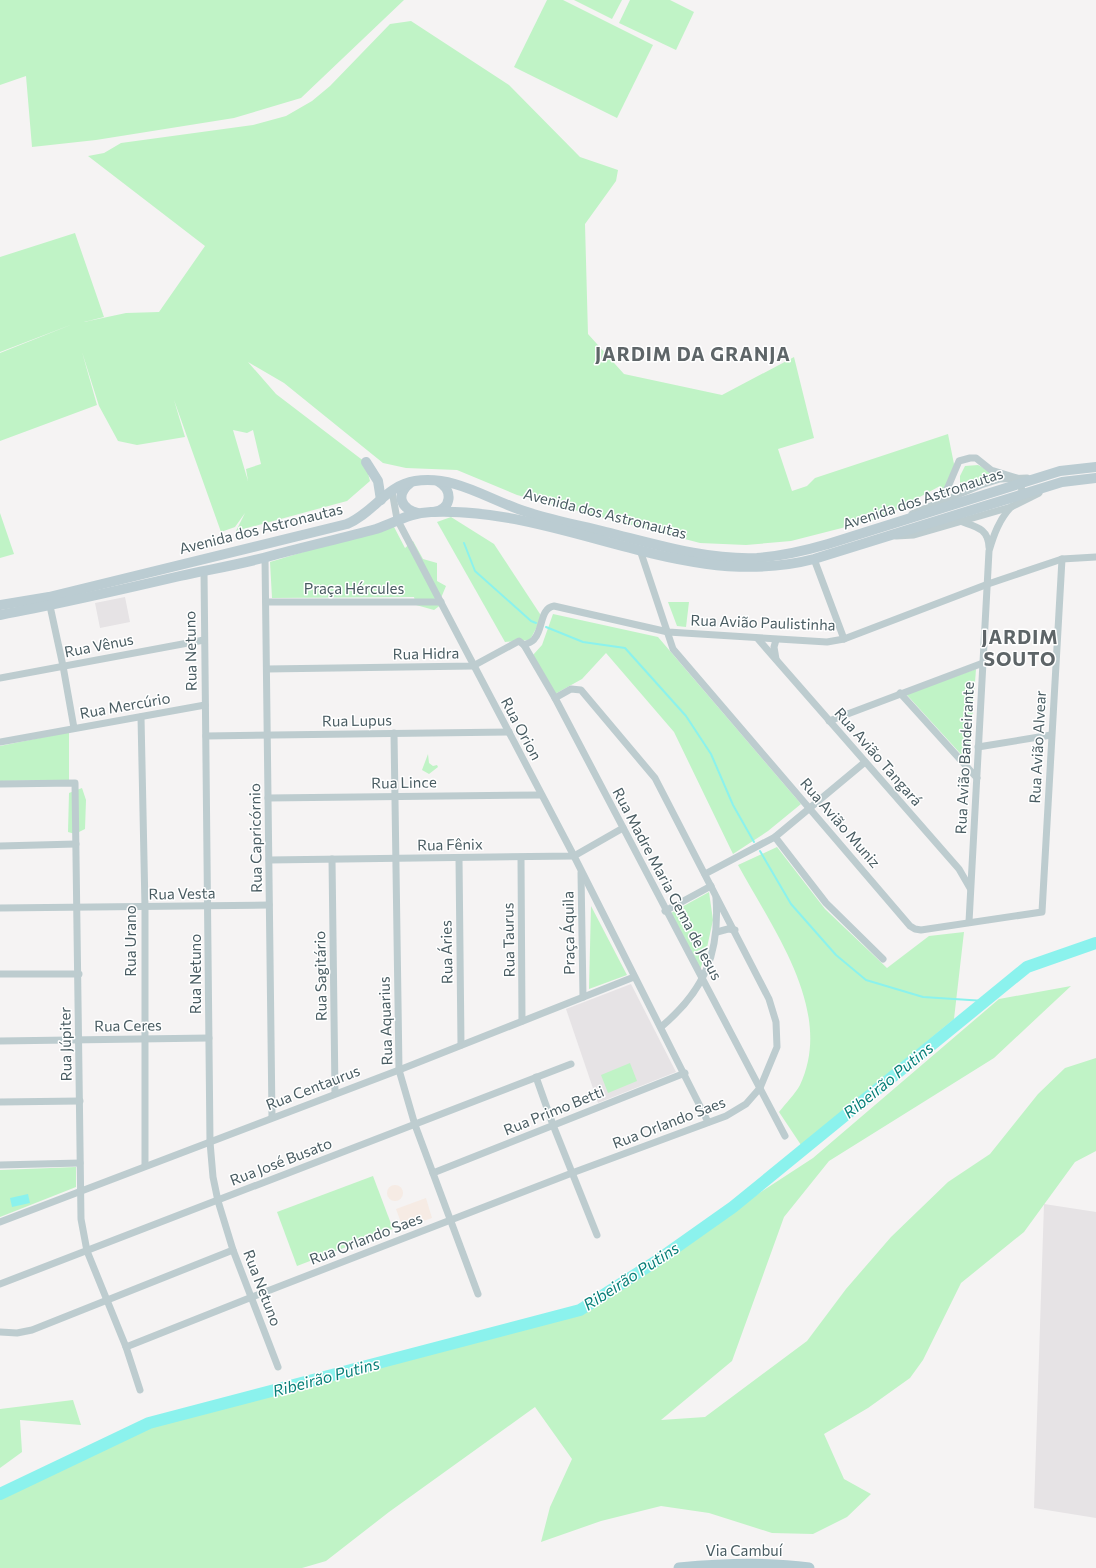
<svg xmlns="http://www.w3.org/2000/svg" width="1096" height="1568" viewBox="0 0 1096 1568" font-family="Commissioner,sans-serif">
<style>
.education{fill:#e6e3e5}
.green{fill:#c0f3c6;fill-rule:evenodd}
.sand{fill:#f6ebe4}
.water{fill:#8bf2ed}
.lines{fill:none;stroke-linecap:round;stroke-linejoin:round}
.stream{stroke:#8bf2ed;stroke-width:2}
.river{stroke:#8bf2ed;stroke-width:12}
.street{stroke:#bdcccf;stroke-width:7}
.secondary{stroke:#bbccd2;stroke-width:10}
.primary{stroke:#b1cbd2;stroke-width:11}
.labels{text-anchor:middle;stroke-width:3;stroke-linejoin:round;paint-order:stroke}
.street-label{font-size:15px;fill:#495c62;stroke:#fff}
.water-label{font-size:16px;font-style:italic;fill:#087f78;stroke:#fff}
.district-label{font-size:19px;font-weight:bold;letter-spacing:1px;fill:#5e6568;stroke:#fff}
</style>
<rect width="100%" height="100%" fill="#f5f3f3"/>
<g class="education">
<polygon points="125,597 130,622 100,628 95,603"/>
<polygon points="631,984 676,1072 598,1103 566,1009"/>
<polygon points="1044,1204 1096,1212 1096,1518 1034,1508"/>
</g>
<g class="green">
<polygon points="0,0 404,0 301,98 234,118 96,140 32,147 26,76 0,85"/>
<polygon points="547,0 563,0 653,45 617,118 514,67"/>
<polygon points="574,0 622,0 612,19"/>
<polygon points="630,0 670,0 694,12 676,50 619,23"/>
<path d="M411,21l98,64 71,72 38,13 -2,11 -31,43 3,110 36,40 98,21 72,-38 20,81 -36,11 14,42 15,-5 8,-8 133,-44 7,35 -11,25 -4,-8 -59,32 -90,23 -45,4 -46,-2 -183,-48 -60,-25 -51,-2 -23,-5 -99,-80 -36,-21 28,32 89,68 5,19 -23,20 -111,30 9,-18 -10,14 -14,5 -47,-132 11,37 -48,8 -19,-4 -19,-35 -17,-54 15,53 -97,36v-88l73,-29 -73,28v-95l75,-24 29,84 -20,5 42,-9 33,-1 46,-66 -117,-90 16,-3 17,-10 132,-18 33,-9 26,-15 18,-15 60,-62zM233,430l14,3 6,-3 8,34 -15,5 2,12z"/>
<polygon points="978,465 999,476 960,488 960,476 965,466"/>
<polygon points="0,513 14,554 0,558"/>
<polygon points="451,517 494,544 542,617 530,640 505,642 437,522"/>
<polygon points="393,525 405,548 413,541 423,559 437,563 437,581 446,586 441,598 442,604 434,610 416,605 414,597 272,598 270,562"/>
<polygon points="668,602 689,602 686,627 677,626"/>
<polygon points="553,614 658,637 801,804 768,831 733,854 674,732 606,653 582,679 555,694 533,655 542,645"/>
<polygon points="976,669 969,763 906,694"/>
<polygon points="69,732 69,780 0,781 0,746"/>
<polygon points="428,754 429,763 433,766 437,765 438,767 429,774 422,770"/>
<polygon points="82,788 86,800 85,829 75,834 68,832 69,793"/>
<path d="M777,847l48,62 62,59 42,-32 35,-4 -10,87 -153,126 -22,-33c7,-9 16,-18 21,-27 35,-74 -28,-157 -62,-220z"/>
<polygon points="709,892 713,920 706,952 700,970 671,913"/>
<polygon points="591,906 627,975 589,989"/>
<polygon points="1071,986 994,1058 829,1161 784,1217 732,1361 661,1420 705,1417 807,1341 846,1289 891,1237 948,1182 990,1154 1038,1094 1065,1068 1096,1058 1096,1151 1075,1162 1024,1232 961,1283 923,1360 910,1378 868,1408 824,1434 844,1479 871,1494 847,1517 813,1534 772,1533 709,1513 661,1506 601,1521 541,1542 550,1507 572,1459 535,1407 389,1512 326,1561 302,1568 0,1568 0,1494 156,1421 580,1310 813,1158 999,999"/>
<polygon points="630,1063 637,1081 608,1093 601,1075"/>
<polygon points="76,1167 76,1187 0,1217 0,1170"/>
<polygon points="373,1176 393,1229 297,1266 277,1212"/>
<polygon points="73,1400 81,1425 20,1420 22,1452 0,1468 0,1409"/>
</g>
<g class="sand">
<circle cx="395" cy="1193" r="8"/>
<polygon points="426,1198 432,1218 403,1228 396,1209"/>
</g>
<polygon class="water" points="28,1194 30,1203 12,1207 10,1198"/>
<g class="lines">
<g class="stream">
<polyline points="464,543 475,571 531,621 536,623"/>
<polyline points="546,627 583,642 625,648 686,716 711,754 733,805 754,842"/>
<polyline points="760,851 791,904 836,955 866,980 923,997 985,1001"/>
</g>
<polyline class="river" points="0,1494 149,1423 580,1310 658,1260 733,1207 1027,967 1096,943"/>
<g class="street">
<polyline points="392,491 397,519 574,856 708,1122"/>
<polyline points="940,500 948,487 959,461 970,458 976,458 991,470 1020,479 1023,498"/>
<polyline points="912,514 981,485 1000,479 1027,478"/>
<path d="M960,521c16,6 28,7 29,26"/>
<polyline points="896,536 914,535 1011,507 1039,493"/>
<polyline points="640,550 673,649 910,926 915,929 921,930 1042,912 1062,559"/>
<polyline points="265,558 272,1117"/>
<polyline points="814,559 844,639"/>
<polyline points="204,571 210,1142 213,1177 218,1201 233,1250 278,1367"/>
<polyline points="266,602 441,602"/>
<polyline points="50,606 63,666 74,728"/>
<polyline points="758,639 959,869 970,888"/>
<polyline points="776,640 774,647 776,659"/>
<polyline points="524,645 555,698 785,1136"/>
<path d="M267,669l206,-3 46,-25 5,4c4,-2 9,-3 11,-7 8,-9 5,-30 19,-32l114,26 159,10 17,-3 144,-55 74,-25 34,-2"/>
<polyline points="0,678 204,640"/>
<polyline points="900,693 977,778"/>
<polyline points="141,717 145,907 145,1165"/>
<polyline points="829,721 983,663"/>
<polyline points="394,733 399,1070 415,1125 478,1294"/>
<polyline points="206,736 509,732"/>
<polyline points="0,742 205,705"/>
<polyline points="978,747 1051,735"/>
<polyline points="0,784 75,783 81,1219 87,1251 126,1347 140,1390"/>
<polyline points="268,798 541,795"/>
<polyline points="775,837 826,903 883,959"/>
<polyline points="0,846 76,844"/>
<polyline points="459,858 461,1045"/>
<polyline points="521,858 522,1021"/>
<polyline points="332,859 335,1093"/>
<polyline points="269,860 574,856 623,828"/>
<polyline points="581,873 583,997"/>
<polyline points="705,874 775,837 865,762"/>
<polyline points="0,908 269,905"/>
<polyline points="665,911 711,886"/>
<path d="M969,922l20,-371c5,-17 10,-31 22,-44"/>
<polyline points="717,932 728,929 735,930"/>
<polyline points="0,974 79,974"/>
<path d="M661,1027c43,-36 59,-73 55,-129"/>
<polyline points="0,1041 209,1038"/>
<polyline points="536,1077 553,1125 597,1235"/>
<polyline points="0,1102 80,1101"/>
<polyline points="0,1165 80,1163"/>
<polyline points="433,1173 685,1073"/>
<polyline points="0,1222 399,1070 634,977"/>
<polyline points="0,1284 571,1064"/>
<polyline points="0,1332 17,1333 32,1330 233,1250"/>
<polyline points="126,1347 252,1297 572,1173 726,1116 746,1104 760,1088 777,1047 776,1022 769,999 655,778 581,690 571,689 555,698"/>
</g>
<g class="secondary">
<polyline points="366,462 378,481 381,500"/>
<path d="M410,483c-15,12 -9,26 8,30"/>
<path d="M434,512c18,-3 19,-22 5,-30"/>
<path d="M0,605l49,-8 298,-73c25,-10 40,-39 68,-43 40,-6 72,18 109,30 26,9 54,14 82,21 49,12 100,28 151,26 24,-2 47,-7 71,-14l232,-73 36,-4"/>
<path d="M0,615c60,-11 120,-25 180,-39 32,-7 63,-12 94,-21 34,-9 68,-17 102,-26 21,-7 32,-16 55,-17 130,-6 253,81 383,47l248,-77 34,-4"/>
</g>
<path class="primary" d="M679,1568c43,-4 88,-6 130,0"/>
</g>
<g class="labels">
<g class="street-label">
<text transform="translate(923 499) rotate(-18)" y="5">Avenida dos Astronautas</text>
<text transform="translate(605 514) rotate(14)" y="5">Avenida dos Astronautas</text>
<text transform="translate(261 529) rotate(-14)" y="5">Avenida dos Astronautas</text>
<text x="354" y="594">Praça Hércules</text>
<text transform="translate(763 623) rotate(2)" y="5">Rua Avião Paulistinha</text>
<text transform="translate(99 646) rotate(-11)" y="5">Rua Vênus</text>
<text transform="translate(191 651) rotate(-91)" y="5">Rua Netuno</text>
<text transform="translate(426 654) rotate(-1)" y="5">Rua Hidra</text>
<text transform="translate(125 706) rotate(-10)" y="5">Rua Mercúrio</text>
<text transform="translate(357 721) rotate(-1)" y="5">Rua Lupus</text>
<text transform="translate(521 729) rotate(62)" y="5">Rua Orion</text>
<text transform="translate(1038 747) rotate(-87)" y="5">Rua Avião Alvear</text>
<text transform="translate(878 757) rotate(49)" y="5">Rua Avião Tangará</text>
<text transform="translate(965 758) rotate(-87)" y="5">Rua Avião Bandeirante</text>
<text transform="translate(404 783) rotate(-1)" y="5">Rua Lince</text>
<text transform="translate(840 823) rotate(49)" y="5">Rua Avião Muniz</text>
<text transform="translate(256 838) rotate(-91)" y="5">Rua Capricórnio</text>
<text transform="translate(450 845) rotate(-1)" y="5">Rua Fênix</text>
<text transform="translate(667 884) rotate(62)" y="5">Rua Madre Maria Gema de Jesus</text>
<text transform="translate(182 894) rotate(-1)" y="5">Rua Vesta</text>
<text transform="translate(569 933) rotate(-91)" y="5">Praça Áquila</text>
<text transform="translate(509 940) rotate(-91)" y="5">Rua Taurus</text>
<text transform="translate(131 941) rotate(-90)" y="5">Rua Urano</text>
<text transform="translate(447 952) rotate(-91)" y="5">Rua Áries</text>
<text transform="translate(196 974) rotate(-90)" y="5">Rua Netuno</text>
<text transform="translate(321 976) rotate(-91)" y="5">Rua Sagitário</text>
<text transform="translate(386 1021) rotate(-92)" y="5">Rua Aquarius</text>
<text transform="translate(128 1026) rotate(-1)" y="5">Rua Ceres</text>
<text transform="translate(66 1044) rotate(-91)" y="5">Rua Júpiter</text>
<text transform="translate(313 1088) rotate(-21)" y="5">Rua Centaurus</text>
<text transform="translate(554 1111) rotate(-22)" y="5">Rua Primo Betti</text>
<text transform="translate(669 1123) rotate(-21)" y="5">Rua Orlando Saes</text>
<text transform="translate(281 1162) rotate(-21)" y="5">Rua José Busato</text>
<text transform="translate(366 1239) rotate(-21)" y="5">Rua Orlando Saes</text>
<text transform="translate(262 1288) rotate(69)" y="5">Rua Netuno</text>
<text x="744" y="1556">Via Cambuí</text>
</g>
<g class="water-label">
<text transform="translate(888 1080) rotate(-39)" y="6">Ribeirão Putins</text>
<text transform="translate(631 1276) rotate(-33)" y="6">Ribeirão Putins</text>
<text transform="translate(326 1377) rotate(-15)" y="6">Ribeirão Putins</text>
</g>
<g class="district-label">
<text x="693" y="361">JARDIM DA GRANJA</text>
<text x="1020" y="644">JARDIM<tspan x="1020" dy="22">SOUTO</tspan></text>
</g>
</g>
</svg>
